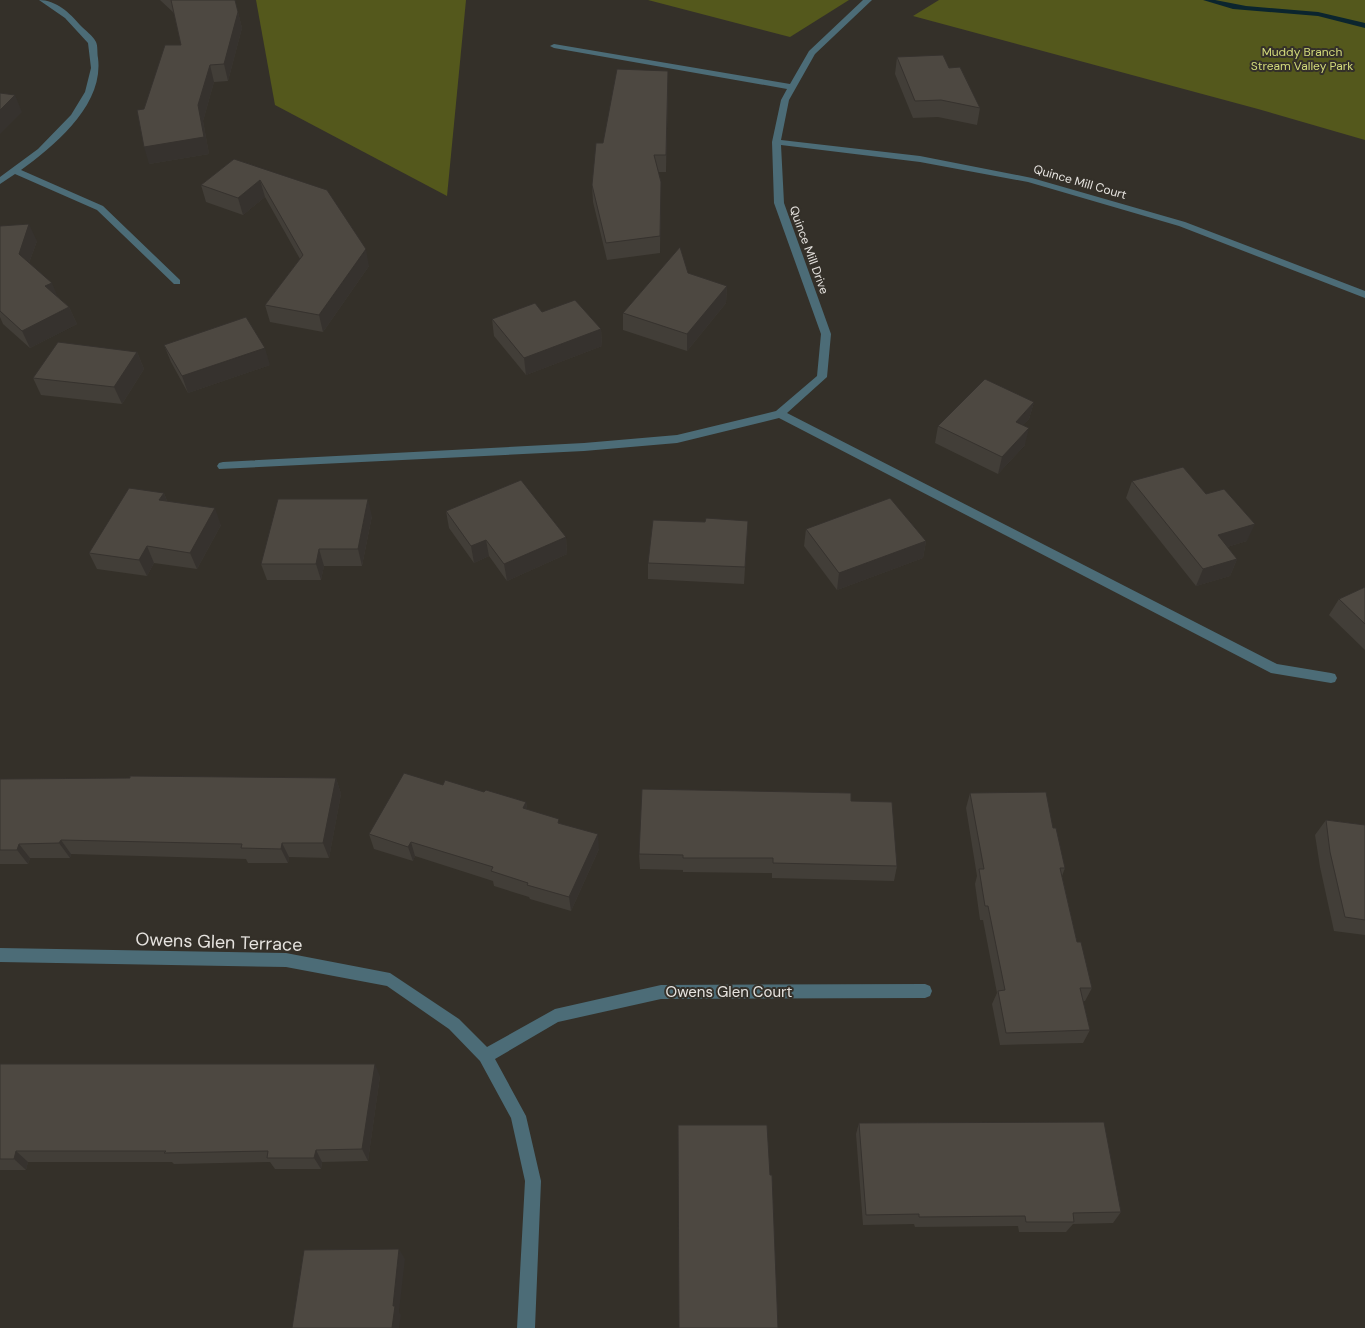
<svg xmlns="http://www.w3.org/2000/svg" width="1365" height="1328" viewBox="0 0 1365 1328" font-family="'DM Sans',sans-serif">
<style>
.green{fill:#54581c}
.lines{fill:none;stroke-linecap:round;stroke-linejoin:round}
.stream{fill:#0b252e;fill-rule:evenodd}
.minor{fill:#4c6c77;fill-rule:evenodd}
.wall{fill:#423e38}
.shaded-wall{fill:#36322e}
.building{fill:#4d4841;stroke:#36322e}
.labels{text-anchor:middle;stroke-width:4;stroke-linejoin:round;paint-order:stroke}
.far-park-label{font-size:12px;fill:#d2da7b;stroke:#343029}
.far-street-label{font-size:12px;fill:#e6e3df;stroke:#343029}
.street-label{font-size:15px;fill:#e6e3df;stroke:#343029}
.near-street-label{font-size:18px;fill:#e6e3df;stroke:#343029}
</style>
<rect width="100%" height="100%" fill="#343029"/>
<g class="green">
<polygon points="256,0 466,0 447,196 275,105"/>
<polygon points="648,0 849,0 790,37"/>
<polygon points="939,0 1365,0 1365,140 1258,109 913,16"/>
</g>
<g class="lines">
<polygon class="stream" points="1203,0 1215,0 1246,6 1318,12 1365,23 1365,28 1318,16 1233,9"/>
<g class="minor">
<path d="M39,0c17,0 31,13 41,25 5,5 13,11 16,17 2,4 1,11 2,16 6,47 -43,87 -77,112l82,36 77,74v4h-6l-77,-74 -82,-36 -15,10v-7l38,-28 33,-34 14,-23 6,-24 -3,-25 -23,-25z"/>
<polygon points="863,0 872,0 815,54 789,100 781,140 920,156 1032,178 1185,222 1365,291 1365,298 1179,226 1028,182 920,162 781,145 784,203 831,334 827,377 787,413 1277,664 1331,673 1335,674 1337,678 1335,682 1331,683 1271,673 779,418 677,443 584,451 219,469 217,466 219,463 223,462 584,443 677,435 776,411 817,376 821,334 774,203 772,142 781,100 787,89 554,48 550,46 554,44 790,84 809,51"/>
<polygon points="0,948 286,953 390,973 459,1019 487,1047 555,1009 661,985 925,984 930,986 932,991 930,996 925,998 661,999 558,1022 495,1059 526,1116 541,1181 535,1328 517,1328 525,1181 511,1118 480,1061 449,1029 387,986 286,967 0,962"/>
</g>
</g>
<g class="wall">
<polygon points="160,0 235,0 242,28 228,81 214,82 203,121 209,154 149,164 144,109 181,45 174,13"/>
<polygon points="897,57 949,68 980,108 977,125 938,117 913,118 895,74"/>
<polygon points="668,87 666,172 658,172 661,182 660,253 607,260 593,202 592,185 603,143"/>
<polygon points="234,159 369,266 323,332 270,322 265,305 300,259 265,197 243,215 206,202 201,185"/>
<polygon points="0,226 37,241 29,263 58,297 69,307 77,324 30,348 3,324 0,317"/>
<polygon points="688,273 727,286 726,303 687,351 623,330 623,313"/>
<polygon points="542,312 601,329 602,346 526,375 494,336 492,319"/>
<polygon points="164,345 270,365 188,393 171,362"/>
<polygon points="137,352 144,369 122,404 41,395 33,378"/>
<polygon points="1034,402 1029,419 1023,425 1025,445 998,474 935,443 938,426"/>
<polygon points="1132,481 1206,494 1247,541 1227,547 1237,559 1230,576 1196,586 1126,498"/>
<polygon points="164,493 167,501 221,525 197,569 154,563 147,576 97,569 89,553"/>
<polygon points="446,511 566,537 567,554 507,581 489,556 474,563 449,528"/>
<polygon points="372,516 362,566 324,566 321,580 267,580 261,564"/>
<polygon points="748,521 744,584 648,579 648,563"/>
<polygon points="806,529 926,541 923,558 837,590 804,546"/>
<polygon points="1365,587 1365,650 1329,615 1339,599"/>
<polygon points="336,778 341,794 329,858 289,857 288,863 248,863 246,859 71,854 70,858 30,858 28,864 0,864 0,779"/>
<polygon points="443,785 484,792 526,802 527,809 560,823 599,849 571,911 530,899 529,897 494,886 493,881 415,856 413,861 374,849 369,834"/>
<polygon points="970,793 1053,828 1065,868 1062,876 1077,942 1092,988 1085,1001 1083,1001 1090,1030 1083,1043 1000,1045 992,1004 997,993 983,920 980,920 975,884 977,876 966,808"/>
<polygon points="851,801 897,866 894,881 772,878 772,873 683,872 683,870 640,869 639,854"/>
<polygon points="1326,820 1365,825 1365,935 1334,931 1320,867 1315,835"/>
<polygon points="0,1064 380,1076 368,1161 322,1162 321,1169 275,1169 270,1162 174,1164 172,1162 28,1162 26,1170 0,1170"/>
<polygon points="859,1123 1121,1212 1113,1223 1073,1224 1066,1232 1019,1232 1018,1226 915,1227 914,1224 863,1225 856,1134"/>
</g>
<g class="shaded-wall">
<polygon points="235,0 242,28 228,81 224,64"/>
<polygon points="210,65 214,82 203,121 209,154 149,164 144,147 198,105"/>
<polygon points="668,71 668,87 666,172 666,155"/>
<polygon points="15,95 22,112 0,134 0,110"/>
<polygon points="260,180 265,197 243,215 238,198"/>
<polygon points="661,182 661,198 660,253 660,236"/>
<polygon points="29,224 37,241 26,271 19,254"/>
<polygon points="366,249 369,266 323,332 319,315"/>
<polygon points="52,283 59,300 45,286"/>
<polygon points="727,286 726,303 687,351 687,334"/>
<polygon points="69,307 77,324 30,348 22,331"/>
<polygon points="601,329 602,346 526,375 524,358"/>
<polygon points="265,348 270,365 188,393 182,376"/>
<polygon points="137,352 144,369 122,404 114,387"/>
<polygon points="1034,402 1029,419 1011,439 1016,422"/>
<polygon points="1029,428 1025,445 998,474 1002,457"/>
<polygon points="164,493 170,510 159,500"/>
<polygon points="368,499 372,516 362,566 358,549"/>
<polygon points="215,508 221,525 197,569 190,553"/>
<polygon points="1255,524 1247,541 1210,552 1218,535"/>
<polygon points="566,537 567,554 507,581 504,564"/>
<polygon points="486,540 489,556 474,563 471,546"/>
<polygon points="926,541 923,558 837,590 839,573"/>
<polygon points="147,546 154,563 147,576 139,560"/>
<polygon points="319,549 324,566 321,580 316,564"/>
<polygon points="1237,559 1230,576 1196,586 1203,569"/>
<polygon points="336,778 341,794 329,858 323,843"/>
<polygon points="526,802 528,817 523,808"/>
<polygon points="598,834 599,849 571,911 569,897"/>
<polygon points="61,840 71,854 70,858 59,843"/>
<polygon points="411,842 415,856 413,861 408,847"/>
<polygon points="282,843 289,857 288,863 281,849"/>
<polygon points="19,844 30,858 28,864 17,850"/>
<polygon points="375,1064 380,1076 368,1161 362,1149"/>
<polygon points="316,1150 322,1162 321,1169 314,1158"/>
<polygon points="16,1151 28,1162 26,1170 14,1159"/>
<polygon points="399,1249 405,1259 399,1312 401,1315 399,1328 392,1328 393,1306"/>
</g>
<g class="building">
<polygon points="171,0 235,0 238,12 224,64 210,65 198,105 204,137 144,147 137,110 144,109 165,45 181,45"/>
<polygon points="943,55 949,68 960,67 980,108 941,100 915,101 897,57"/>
<polygon points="617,69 668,71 666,155 654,155 661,182 660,236 606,243 592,185 596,143 603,143"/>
<polygon points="0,93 15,95 0,110"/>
<polygon points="234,159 327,190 366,249 319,315 265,305 303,255 260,180 238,198 201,185"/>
<polygon points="29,224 19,254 52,283 45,286 69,307 22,331 0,311 0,226"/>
<polygon points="680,247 688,273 727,286 687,334 623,313"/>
<polygon points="575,300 601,329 524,358 492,319 535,303 542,312"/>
<polygon points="246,317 265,348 182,376 164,345"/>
<polygon points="58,342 137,352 114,387 33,378"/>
<polygon points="985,379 1034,402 1016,422 1029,428 1002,457 938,426"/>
<polygon points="1183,467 1206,494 1224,489 1255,524 1218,535 1237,559 1203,569 1132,481"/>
<polygon points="521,480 566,537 504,564 486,540 471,546 446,511"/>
<polygon points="129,488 164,493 159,500 215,508 190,553 147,546 139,560 89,553"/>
<polygon points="890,498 926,541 839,573 806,529"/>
<polygon points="278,499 368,499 358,549 319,549 316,564 261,564"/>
<polygon points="706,518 748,521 745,567 648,563 653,520 705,522"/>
<polygon points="1365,587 1365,624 1339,599"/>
<polygon points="404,773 443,785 445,780 484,792 486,790 526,802 523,808 559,819 558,823 598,834 569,897 527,885 528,883 491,871 493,867 411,842 408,847 369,834"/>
<polygon points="130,776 336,778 323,843 282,843 281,849 241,848 242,844 61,840 59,843 19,844 17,850 0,850 0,779 130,778"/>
<polygon points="642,789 851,793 851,801 892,802 897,866 773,863 773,858 683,858 683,855 639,854"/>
<polygon points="1046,792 1053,828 1056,828 1065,868 1060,868 1077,942 1081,942 1092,988 1080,988 1090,1030 1006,1033 998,991 1005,990 988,906 985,906 979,869 984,869 970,793"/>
<polygon points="1326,820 1365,825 1365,920 1345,917 1330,852"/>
<polygon points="0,1064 375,1064 362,1149 316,1150 314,1158 267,1158 268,1151 164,1153 166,1151 16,1151 14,1159 0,1159"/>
<polygon points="1104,1122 1121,1212 1073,1213 1074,1222 1026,1222 1025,1216 919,1217 919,1214 866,1215 859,1123"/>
<polygon points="678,1125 767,1125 770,1175 772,1175 778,1328 679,1328"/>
<polygon points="399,1249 393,1306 395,1306 392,1328 292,1328 304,1250"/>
</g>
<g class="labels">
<g class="far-park-label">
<text x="1302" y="56">Muddy Branch<tspan x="1302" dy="14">Stream Valley Park</tspan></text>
</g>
<g class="far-street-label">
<text transform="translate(1080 182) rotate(16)" y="4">Quince Mill Court</text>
<text transform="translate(809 250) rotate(70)" y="4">Quince Mill Drive</text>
</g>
<g class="street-label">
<text x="729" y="997">Owens Glen Court</text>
</g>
<g class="near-street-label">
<text transform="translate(219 942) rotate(2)" y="6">Owens Glen Terrace</text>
</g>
</g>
</svg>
